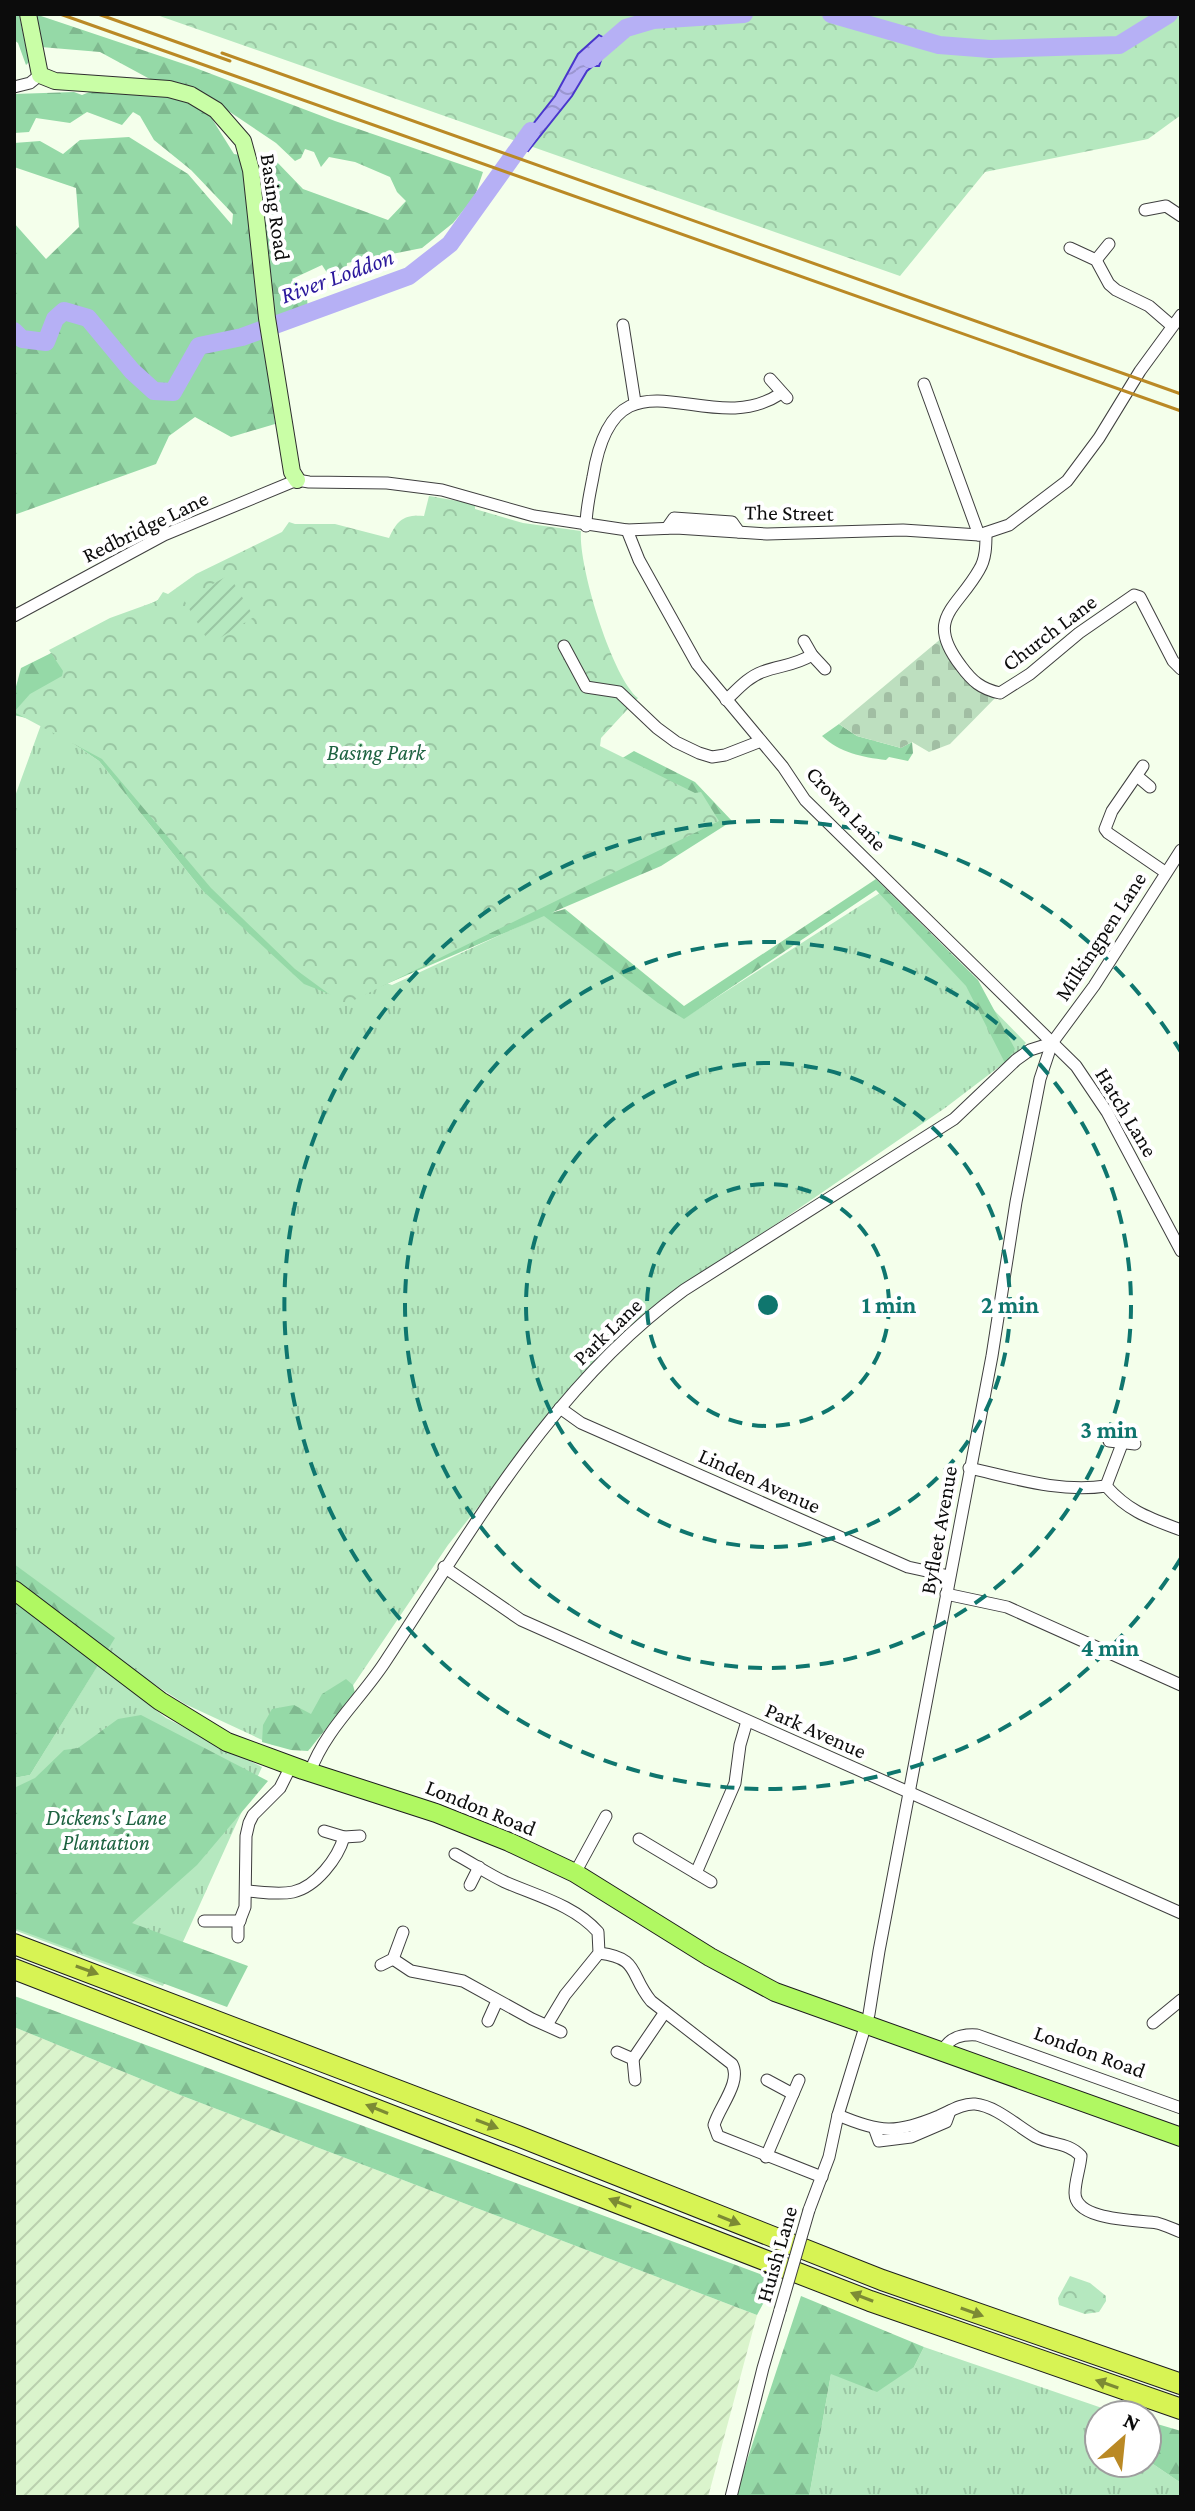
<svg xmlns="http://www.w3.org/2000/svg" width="1195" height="2511" viewBox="0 0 1195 2511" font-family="'Crimson Pro',serif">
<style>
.farmland{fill:url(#farmland-furrows)}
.grass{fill:url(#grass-tufts)}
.forest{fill:url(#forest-firs)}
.cemetery{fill:url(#cemetery-stones)}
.park{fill:url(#park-crowns)}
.garden{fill:url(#garden-furrows)}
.water{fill:url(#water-waves);stroke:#4937cc;stroke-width:2}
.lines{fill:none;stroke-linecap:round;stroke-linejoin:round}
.river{stroke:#b6b0f5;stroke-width:18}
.street-casing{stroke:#3f3f3f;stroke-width:13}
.secondary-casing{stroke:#2e2e2e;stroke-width:18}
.primary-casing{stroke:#1d1d1d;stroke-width:20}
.highway-casing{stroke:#1d1d1d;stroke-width:22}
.street{stroke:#fff;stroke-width:11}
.secondary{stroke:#c9fea6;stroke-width:16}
.primary{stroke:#b0f862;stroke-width:18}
.highway{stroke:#d7f354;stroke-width:20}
.rail{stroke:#ba8925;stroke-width:3}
.street-bridge-casing{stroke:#3f3f3f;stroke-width:13;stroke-linecap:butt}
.street-bridge{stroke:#fff;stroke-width:11}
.oneway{fill:#7c8b34}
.ring{fill:none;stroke:#0f766e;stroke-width:4;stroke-dasharray:14 10}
.labels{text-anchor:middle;stroke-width:8;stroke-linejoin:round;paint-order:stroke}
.street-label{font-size:22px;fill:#0c0c0c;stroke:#fff}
.park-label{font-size:22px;font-style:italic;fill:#1d6240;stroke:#fff}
.water-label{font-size:24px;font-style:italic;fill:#2b179c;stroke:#fff}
.centre{fill:#0f766e;stroke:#fff;stroke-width:4}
.ring-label{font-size:24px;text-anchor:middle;font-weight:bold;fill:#0f766e;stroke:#fff;stroke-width:8;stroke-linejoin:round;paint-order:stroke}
</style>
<defs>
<pattern id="farmland-furrows" width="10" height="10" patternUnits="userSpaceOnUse" patternTransform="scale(2)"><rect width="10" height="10" fill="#daf4cc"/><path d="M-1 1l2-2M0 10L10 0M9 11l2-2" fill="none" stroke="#bad0ae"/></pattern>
<pattern id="grass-tufts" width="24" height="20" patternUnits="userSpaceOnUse" patternTransform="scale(2)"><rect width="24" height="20" fill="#b5e8bf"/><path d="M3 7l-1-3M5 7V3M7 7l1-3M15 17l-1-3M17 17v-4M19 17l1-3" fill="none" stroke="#9ac6a3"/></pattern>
<pattern id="forest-firs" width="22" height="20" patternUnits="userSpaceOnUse" patternTransform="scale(2)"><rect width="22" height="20" fill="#95d9a7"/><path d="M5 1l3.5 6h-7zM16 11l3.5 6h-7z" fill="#7fb98f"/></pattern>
<pattern id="cemetery-stones" width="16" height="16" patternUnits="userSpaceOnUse" patternTransform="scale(2)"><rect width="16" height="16" fill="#bddfbf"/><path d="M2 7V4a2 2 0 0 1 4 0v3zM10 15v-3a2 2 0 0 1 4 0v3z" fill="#a1bea3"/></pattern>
<pattern id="park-crowns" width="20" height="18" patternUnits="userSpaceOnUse" patternTransform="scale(2)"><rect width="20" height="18" fill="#b5e8bf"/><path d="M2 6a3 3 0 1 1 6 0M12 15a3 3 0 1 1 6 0" fill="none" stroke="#9ac6a3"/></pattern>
<pattern id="garden-furrows" width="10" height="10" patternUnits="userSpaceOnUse" patternTransform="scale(2)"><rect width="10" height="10" fill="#b5e8bf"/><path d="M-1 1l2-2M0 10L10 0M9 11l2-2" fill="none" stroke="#9ac6a3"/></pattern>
<pattern id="water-waves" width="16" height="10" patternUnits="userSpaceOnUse" patternTransform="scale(2)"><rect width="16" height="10" fill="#b6b0f5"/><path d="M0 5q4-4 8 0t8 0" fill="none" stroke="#9b96d1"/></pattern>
</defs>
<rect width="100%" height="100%" fill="#f4ffeb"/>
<polygon class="farmland" points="14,2027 180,2095 757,2315 708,2497 14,2497"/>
<g class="grass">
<polygon points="42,722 99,761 202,890 293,950 392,985 548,913 561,911 689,1015 880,893 1026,1043 1012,1057 945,1108 645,1314 579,1379 448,1545 310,1749 273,1745 185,1704 110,1656 14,1580 14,799"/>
<polygon points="98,1665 166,1718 262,1767 163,1986 14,1930 14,1778 30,1775"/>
<polygon points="924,2347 1102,2408 1108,2415 1099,2415 1099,2463 1147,2463 1147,2460 1181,2483 1181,2497 809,2497 831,2374 914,2367"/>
</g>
<g class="forest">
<polygon points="14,14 19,14 29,62 26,65 18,43 14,40"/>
<polygon points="35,14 193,67 335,121 483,172 475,196 453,223 422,248 347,263 346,275 331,279 322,265 292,279 307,298 308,310 274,323 260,299 275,424 231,437 195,417 169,436 156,464 14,515 14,223 46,259 79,227 76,188 14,167 14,143 40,141 63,154 80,140 129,137 188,174 232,225 233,214 191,170 154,140 140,116 133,112 122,125 87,112 70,123 36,118 29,132 14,133 14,94 74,92 82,95 97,89 177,96 209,114 234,154 275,160 303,189 388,220 406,201 397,192 390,177 355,162 329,157 321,167 314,152 305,149 301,158 295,161 276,143 224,108 148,78 100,52 41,47"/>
<polygon points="158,600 606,768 634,751 695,782 732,821 661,866 551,913 565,909 684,1006 876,879 978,980 1015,1049 1005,1063 966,986 876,890 684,1019 658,1003 544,916 347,1001 304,984 202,890 99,761 42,722 14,715 14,694 21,668"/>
<path d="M839,724l18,12 44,12 11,-6 1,11 -5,8 -19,-4 -3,3c-24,-3 -46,-7 -64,-24z"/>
<polygon points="14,1564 115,1638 30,1775 14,1778"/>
<polygon points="346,1679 353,1685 355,1693 308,1751 291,1750 262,1742 263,1725 272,1709 294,1705 311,1714 322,1694"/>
<polygon points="141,1715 268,1781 197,1865 132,1923 248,1966 227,2007 14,1928 14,1788 35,1778 64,1750 78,1748 118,1719"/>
<polygon points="14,1996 20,1998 776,2280 757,2315 180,2095 14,2027"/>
<polygon points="801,2296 924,2347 914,2367 877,2392 831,2374 809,2497 735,2497"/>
<polygon points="1147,2421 1181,2431 1181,2483 1147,2460"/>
</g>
<polygon class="cemetery" points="943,637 953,658 999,694 950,744 929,752 912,742 901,748 857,736 839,724"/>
<g class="park">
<polygon points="154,14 1181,14 1181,115 1148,139 985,172 900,276"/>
<path d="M429,496l46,8v5l48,14 58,8c-3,34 31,146 57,167l-37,40 -1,8 95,47 6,-1 18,29 -375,184 -49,-36 -84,-81 -109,-129 -88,-47 16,-18 32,-18 1,-5 -14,-21 61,-32 47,-17 6,-9 5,2 28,-20 86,-42 7,-10 6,2h40l54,14c8,-18 15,-24 35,-22z"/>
<polygon points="1070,2276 1090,2283 1106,2296 1106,2301 1099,2312 1085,2314 1059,2305 1058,2298"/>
</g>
<polygon class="garden" points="229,575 254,617 210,644 184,600"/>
<polygon class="water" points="599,35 608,40 599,66 593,66 587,71 572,96 528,151 515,147 555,96 578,54"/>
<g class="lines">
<g class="river">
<polyline points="831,14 939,45 990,49 1119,45 1169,14"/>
<polyline points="590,59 626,28 653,20 744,14"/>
<polyline points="14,331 22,339 46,342 55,319 64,311 88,318 132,371 154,391 173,392 199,346 242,337 409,276 450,244 531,131"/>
</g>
<g class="street-casing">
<g id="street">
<polyline points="14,87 30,83 40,75"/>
<polyline points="1145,210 1166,206 1181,216"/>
<polyline points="1070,248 1096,260 1109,284 1116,290 1149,306 1171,325"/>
<polyline points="1096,260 1109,244"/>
<polyline points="623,325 635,402"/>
<polyline points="770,379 787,398"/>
<polyline points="924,384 979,535"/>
<path d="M586,526c0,-17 4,-33 7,-49 22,-140 113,-34 187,-83"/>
<polyline points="667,528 674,518 732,522 739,532"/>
<polyline points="627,530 639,560 697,664 783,767 805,800 1076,1066 1107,1112 1181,1251"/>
<path d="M986,533c0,12 0,26 -7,37 -22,39 -55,48 -18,96 11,15 20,23 39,27l30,-19 49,-41 55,-38 6,2 33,64 8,8"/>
<polyline points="14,616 164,535 297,480 309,482 387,483 442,490 534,516 627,530 676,528 767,534 903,530 979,535 1009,525 1067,481 1099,438 1140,371 1181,315"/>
<polyline points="804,641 812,655 825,669"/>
<polyline points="564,646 586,687 619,692 657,728 676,742 699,753 712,757 725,755 761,741"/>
<path d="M726,700c11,-10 22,-23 36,-28 18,-7 32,-6 50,-17"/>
<polyline points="1143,766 1112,811 1105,829 1108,833 1165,872"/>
<polyline points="1137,776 1150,787"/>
<polyline points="560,1408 581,1423 908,1567 949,1576"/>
<polyline points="1109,1441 1135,1444"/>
<path d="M969,1468c45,10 91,25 137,18 23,26 43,32 75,44"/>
<polyline points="1106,1486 1122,1444"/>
<polyline points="444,1567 521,1620 1181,1913"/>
<polyline points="946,1594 1007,1607 1181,1685"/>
<path d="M310,1772c15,-42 50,-72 75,-110 88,-133 167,-276 299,-372l270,-171 62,-59 14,-10 22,-7"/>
<polyline points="324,1831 344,1837 360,1836"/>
<polyline points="639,1839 711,1882"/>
<path d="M455,1854c17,9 33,20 50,28 32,14 69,23 93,50l1,21 -34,42 -18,30"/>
<polyline points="575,1873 606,1816"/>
<polyline points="696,1873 735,1783 740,1745 747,1721"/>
<polyline points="470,1885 479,1867"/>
<path d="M247,1891c15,1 31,4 46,1 23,-5 45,-34 51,-55"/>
<polyline points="204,1921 240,1921"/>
<polyline points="238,1937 238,1925 245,1907 246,1836 249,1823 253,1815 280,1788 291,1766"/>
<path d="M599,1953c41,5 30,21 52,48l81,63c10,18 -13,43 -18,61l4,11 104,41"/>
<polyline points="393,1959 411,1971 463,1981 532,2019 561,2032"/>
<polyline points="381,1965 393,1959 403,1932"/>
<polyline points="488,2021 497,2001"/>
<polyline points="1153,2023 1181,2000"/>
<path d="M943,2050c7,-13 19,-16 34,-15l204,73"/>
<polyline points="617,2052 633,2059 635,2080"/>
<polyline points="633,2059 665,2012"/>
<polyline points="767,2080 793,2094"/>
<path d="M838,2115c42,18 58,19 101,1 11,-5 24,-13 36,-12 21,2 42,22 61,33 15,8 32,5 45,19 -1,12 -6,25 -6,37 0,28 62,27 82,30 8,2 16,6 24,9"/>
<polyline points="875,2130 879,2141 911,2137 946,2122 950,2111"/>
<polyline points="766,2157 799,2080"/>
<polyline points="809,2210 829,2157 838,2115 869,2014 879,1951 992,1356 1016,1202 1040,1079 1052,1043 1094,986 1181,850"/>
<polyline points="731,2497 763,2368 780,2310"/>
</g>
</g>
<g class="secondary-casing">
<polyline id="secondary" points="28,14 40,75 55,81 169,89 191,95 216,110 243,141 251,170 267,318 292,472 297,480"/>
</g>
<g class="primary-casing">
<polyline id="primary" points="14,1590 160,1701 227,1742 303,1770 436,1813 509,1842 575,1873 710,1957 775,1992 1181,2137"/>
</g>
<g class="highway-casing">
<g id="highway">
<polyline points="14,1944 518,2136 882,2280 1181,2384"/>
<polyline points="14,1969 870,2301 1181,2409"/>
</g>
</g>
<use href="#street" class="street"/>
<use href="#secondary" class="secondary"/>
<use href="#primary" class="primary"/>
<use href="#highway" class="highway"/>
<g class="rail">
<polyline points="60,14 1181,411"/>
<polyline points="98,14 230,61"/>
<polyline points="222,53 1181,394"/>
</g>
<g class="street-bridge-casing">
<polyline id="street-bridge" points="780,2310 809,2210"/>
</g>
<use href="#street-bridge" class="street-bridge"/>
</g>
<defs><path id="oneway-solid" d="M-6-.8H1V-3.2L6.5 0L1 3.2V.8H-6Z" transform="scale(2)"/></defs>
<g class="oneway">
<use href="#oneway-solid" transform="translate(87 1970) rotate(20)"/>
<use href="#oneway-solid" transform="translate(377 2109) rotate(-158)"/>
<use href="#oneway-solid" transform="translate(487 2124) rotate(21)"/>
<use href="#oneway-solid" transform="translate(620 2203) rotate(-159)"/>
<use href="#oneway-solid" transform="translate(729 2220) rotate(22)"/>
<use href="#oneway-solid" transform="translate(862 2297) rotate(-159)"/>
<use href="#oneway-solid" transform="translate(972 2312) rotate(20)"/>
<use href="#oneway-solid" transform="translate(1107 2384) rotate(-161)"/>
</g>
<g class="ring">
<circle cx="768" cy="1305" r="121"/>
<circle cx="768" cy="1305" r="242"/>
<circle cx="768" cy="1305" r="363"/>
<path d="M1181 1558A484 484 0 1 1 1181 1052"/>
</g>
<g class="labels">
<g class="street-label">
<text transform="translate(276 207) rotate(82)" y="8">Basing Road</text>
<text transform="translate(789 512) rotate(1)" y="8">The Street</text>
<text transform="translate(145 526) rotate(-26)" y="8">Redbridge Lane</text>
<text transform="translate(1049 632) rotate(-37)" y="8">Church Lane</text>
<text transform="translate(847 808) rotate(47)" y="8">Crown Lane</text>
<text transform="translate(1100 936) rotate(-57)" y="8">Milkingpen Lane</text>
<text transform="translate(1127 1112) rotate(59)" y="8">Hatch Lane</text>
<text transform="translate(607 1331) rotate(-44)" y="8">Park Lane</text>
<text transform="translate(760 1480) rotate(24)" y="8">Linden Avenue</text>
<text transform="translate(938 1530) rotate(-80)" y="8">Byfleet Avenue</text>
<text transform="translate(816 1730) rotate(24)" y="8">Park Avenue</text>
<text transform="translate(481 1807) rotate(22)" y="8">London Road</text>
<text transform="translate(1090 2051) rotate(20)" y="8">London Road</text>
<text transform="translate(776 2254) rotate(-74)" y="8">Huish Lane</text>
</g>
<g class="park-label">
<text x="376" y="760">Basing Park</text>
<text x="106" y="1825">Dickens's Lane<tspan x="106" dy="25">Plantation</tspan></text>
</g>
<g class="water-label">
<text transform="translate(337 276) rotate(-20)" y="8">River Loddon</text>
</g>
</g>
<circle cx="768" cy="1305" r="12" class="centre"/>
<g class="ring-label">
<text x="889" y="1313">1 min</text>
<text x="1010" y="1313">2 min</text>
<text x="1109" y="1438">3 min</text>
<text x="1110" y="1656">4 min</text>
</g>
<rect width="1195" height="2511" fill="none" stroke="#0c0c0c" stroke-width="32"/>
<g transform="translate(1123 2439) rotate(27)"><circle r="38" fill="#ffffff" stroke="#9e9e9e" stroke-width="2"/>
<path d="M0-6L14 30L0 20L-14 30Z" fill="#ba8925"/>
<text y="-12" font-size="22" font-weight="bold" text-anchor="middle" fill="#0c0c0c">N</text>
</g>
</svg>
